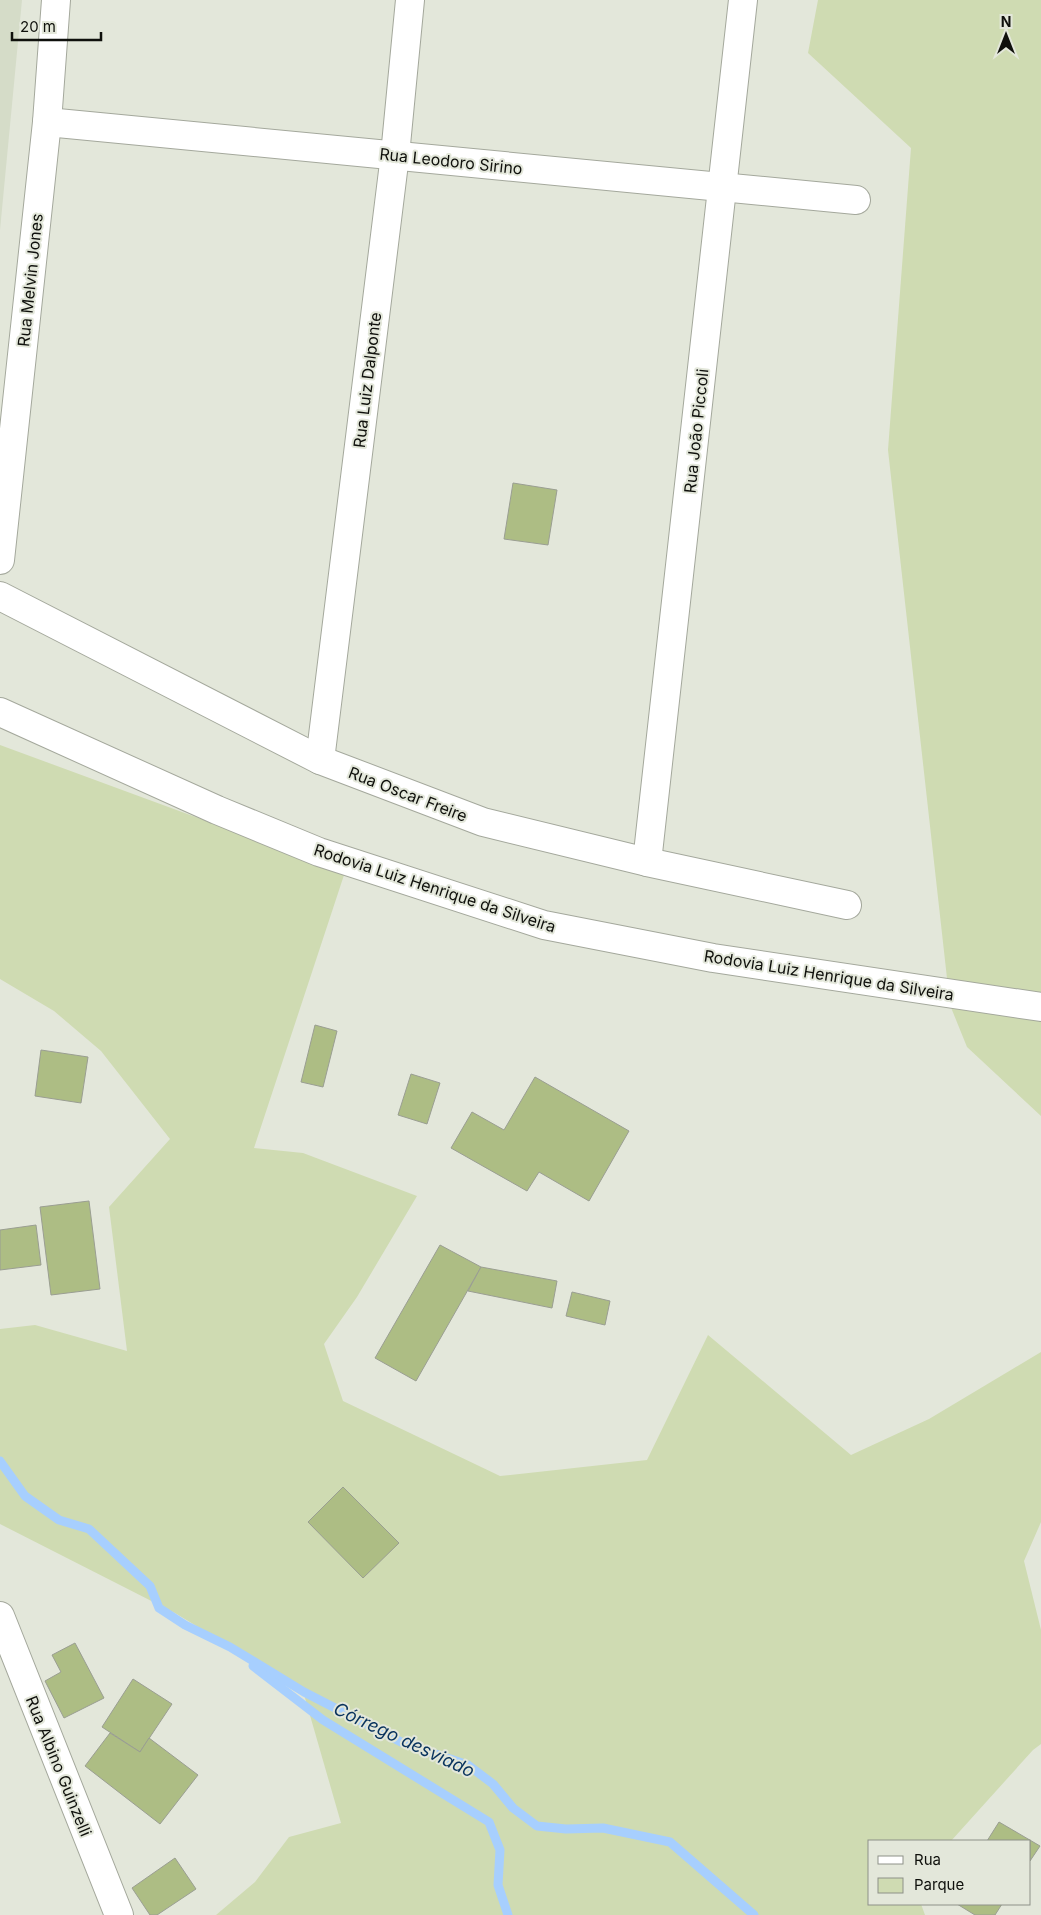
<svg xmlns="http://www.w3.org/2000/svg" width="1041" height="1915" viewBox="0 0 1041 1915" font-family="Inter,sans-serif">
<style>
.built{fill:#d5dcc8}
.green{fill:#cfdbb2}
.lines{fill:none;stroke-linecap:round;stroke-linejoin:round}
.stream{stroke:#a7cffe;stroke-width:9}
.building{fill:#adbd84;stroke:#9a9e92}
.street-casing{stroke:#a4a89c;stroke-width:30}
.secondary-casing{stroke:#a4a89c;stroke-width:30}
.primary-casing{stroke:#a4a89c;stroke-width:30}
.street{stroke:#fff;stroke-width:28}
.secondary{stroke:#fff;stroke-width:28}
.primary{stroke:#fff;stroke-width:28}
.labels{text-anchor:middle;stroke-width:4;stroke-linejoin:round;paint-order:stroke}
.street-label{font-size:16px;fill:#0f100c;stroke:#e3e7da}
.water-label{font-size:18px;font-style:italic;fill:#09335d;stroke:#e3e7da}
</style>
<rect width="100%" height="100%" fill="#e3e7da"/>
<polygon class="built" points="0,0 22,0 0,230"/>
<g class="green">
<polygon points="818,0 1041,0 1041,1116 967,1047 950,1005 888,450 911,148 808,53"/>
<polygon points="0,745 345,872 254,1148 303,1153 417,1196 357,1297 324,1344 343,1401 500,1476 647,1460 708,1335 851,1455 929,1419 1041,1352 1041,1522 1024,1561 1041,1630 1041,1744 1033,1750 951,1841 870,1841 870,1904 921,1904 925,1915 216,1915 255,1882 289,1837 341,1823 303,1691 175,1613 0,1524 0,1329 35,1325 127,1351 109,1207 170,1139 101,1051 54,1011 0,979"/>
</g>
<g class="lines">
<g class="stream">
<polyline points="0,1461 25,1496 59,1520 89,1529 150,1586 159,1608 185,1625 230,1647 304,1692 403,1743 468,1765 493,1784 513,1808 537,1826 566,1829 603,1828 670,1842 754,1915"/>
<polyline points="253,1666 323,1720 489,1822 500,1850 498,1885 508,1915"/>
</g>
</g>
<g class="building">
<polygon points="513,483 557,490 548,545 504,539"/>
<polygon points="315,1025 337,1031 323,1087 301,1082"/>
<polygon points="41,1050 88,1057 81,1103 35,1096"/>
<polygon points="411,1074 440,1083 427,1124 398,1115"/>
<polygon points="535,1077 629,1131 589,1201 539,1172 527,1191 451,1148 472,1112 504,1130"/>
<polygon points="89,1201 100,1289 51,1295 40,1207"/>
<polygon points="36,1225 41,1265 0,1270 0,1230"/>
<polygon points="440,1245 481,1267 416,1381 375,1358"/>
<polygon points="481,1267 557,1281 552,1308 468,1291"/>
<polygon points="572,1292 610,1301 605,1325 566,1316"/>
<polygon points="343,1487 399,1543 363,1578 308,1522"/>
<polygon points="75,1643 104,1698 64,1718 45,1681 61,1672 52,1655"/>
<polygon points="133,1679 172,1704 140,1752 102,1727"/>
<polygon points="110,1733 140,1752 149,1738 198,1775 160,1824 85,1766"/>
<polygon points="999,1822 1040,1846 1030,1861 1030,1841 987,1841"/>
<polygon points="175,1858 196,1889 157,1915 150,1915 132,1888"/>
<polygon points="957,1904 1002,1904 995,1915 975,1915"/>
</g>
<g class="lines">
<g class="street-casing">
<g id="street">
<polyline points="47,122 856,200"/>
<polyline points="0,596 320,760 483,822 647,862 847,905"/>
<polyline points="320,760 395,155 410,0"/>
<polyline points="647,862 743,0"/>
<polyline points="0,1616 119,1915"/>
</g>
</g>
<g class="secondary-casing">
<polyline id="secondary" points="0,560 47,122 56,0"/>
</g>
<g class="primary-casing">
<polyline id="primary" points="0,712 217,810 319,852 544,925 713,958 1041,1007"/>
</g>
<use href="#street" class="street"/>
<use href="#secondary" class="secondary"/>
<use href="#primary" class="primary"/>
</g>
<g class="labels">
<g class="street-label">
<text transform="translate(451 161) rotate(6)" y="6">Rua Leodoro Sirino</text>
<text transform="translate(30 280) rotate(-84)" y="6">Rua Melvin Jones</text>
<text transform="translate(367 380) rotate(-83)" y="6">Rua Luiz Dalponte</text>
<text transform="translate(696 431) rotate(-84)" y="6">Rua João Piccoli</text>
<text transform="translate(408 794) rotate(21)" y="6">Rua Oscar Freire</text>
<text transform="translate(435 888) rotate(18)" y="6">Rodovia Luiz Henrique da Silveira</text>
<text transform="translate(829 975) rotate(9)" y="6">Rodovia Luiz Henrique da Silveira</text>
<text transform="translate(59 1766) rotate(68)" y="6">Rua Albino Guinzelli</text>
</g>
<g class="water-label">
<text transform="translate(404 1740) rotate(25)" y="6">Córrego desviado</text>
</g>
</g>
<rect x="868" y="1840" width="162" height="65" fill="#e3e7da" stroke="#8e9188"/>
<rect x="878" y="1856" width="25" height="8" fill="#ffffff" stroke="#8e9188"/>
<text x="914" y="1865" font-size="15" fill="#0f100c">Rua</text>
<rect x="878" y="1878" width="25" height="15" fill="#cfdbb2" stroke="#8e9188"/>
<text x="914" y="1890" font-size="15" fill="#0f100c">Parque</text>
<g transform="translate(1006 35)" stroke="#e3e7da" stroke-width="4" paint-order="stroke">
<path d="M0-4L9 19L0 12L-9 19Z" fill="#0f100c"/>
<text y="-8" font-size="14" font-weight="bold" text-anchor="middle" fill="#0f100c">N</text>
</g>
<path d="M12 32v8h89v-8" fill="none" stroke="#0f100c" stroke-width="2.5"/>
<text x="20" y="32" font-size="15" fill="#0f100c" stroke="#e3e7da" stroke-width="4" paint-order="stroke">20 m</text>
</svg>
